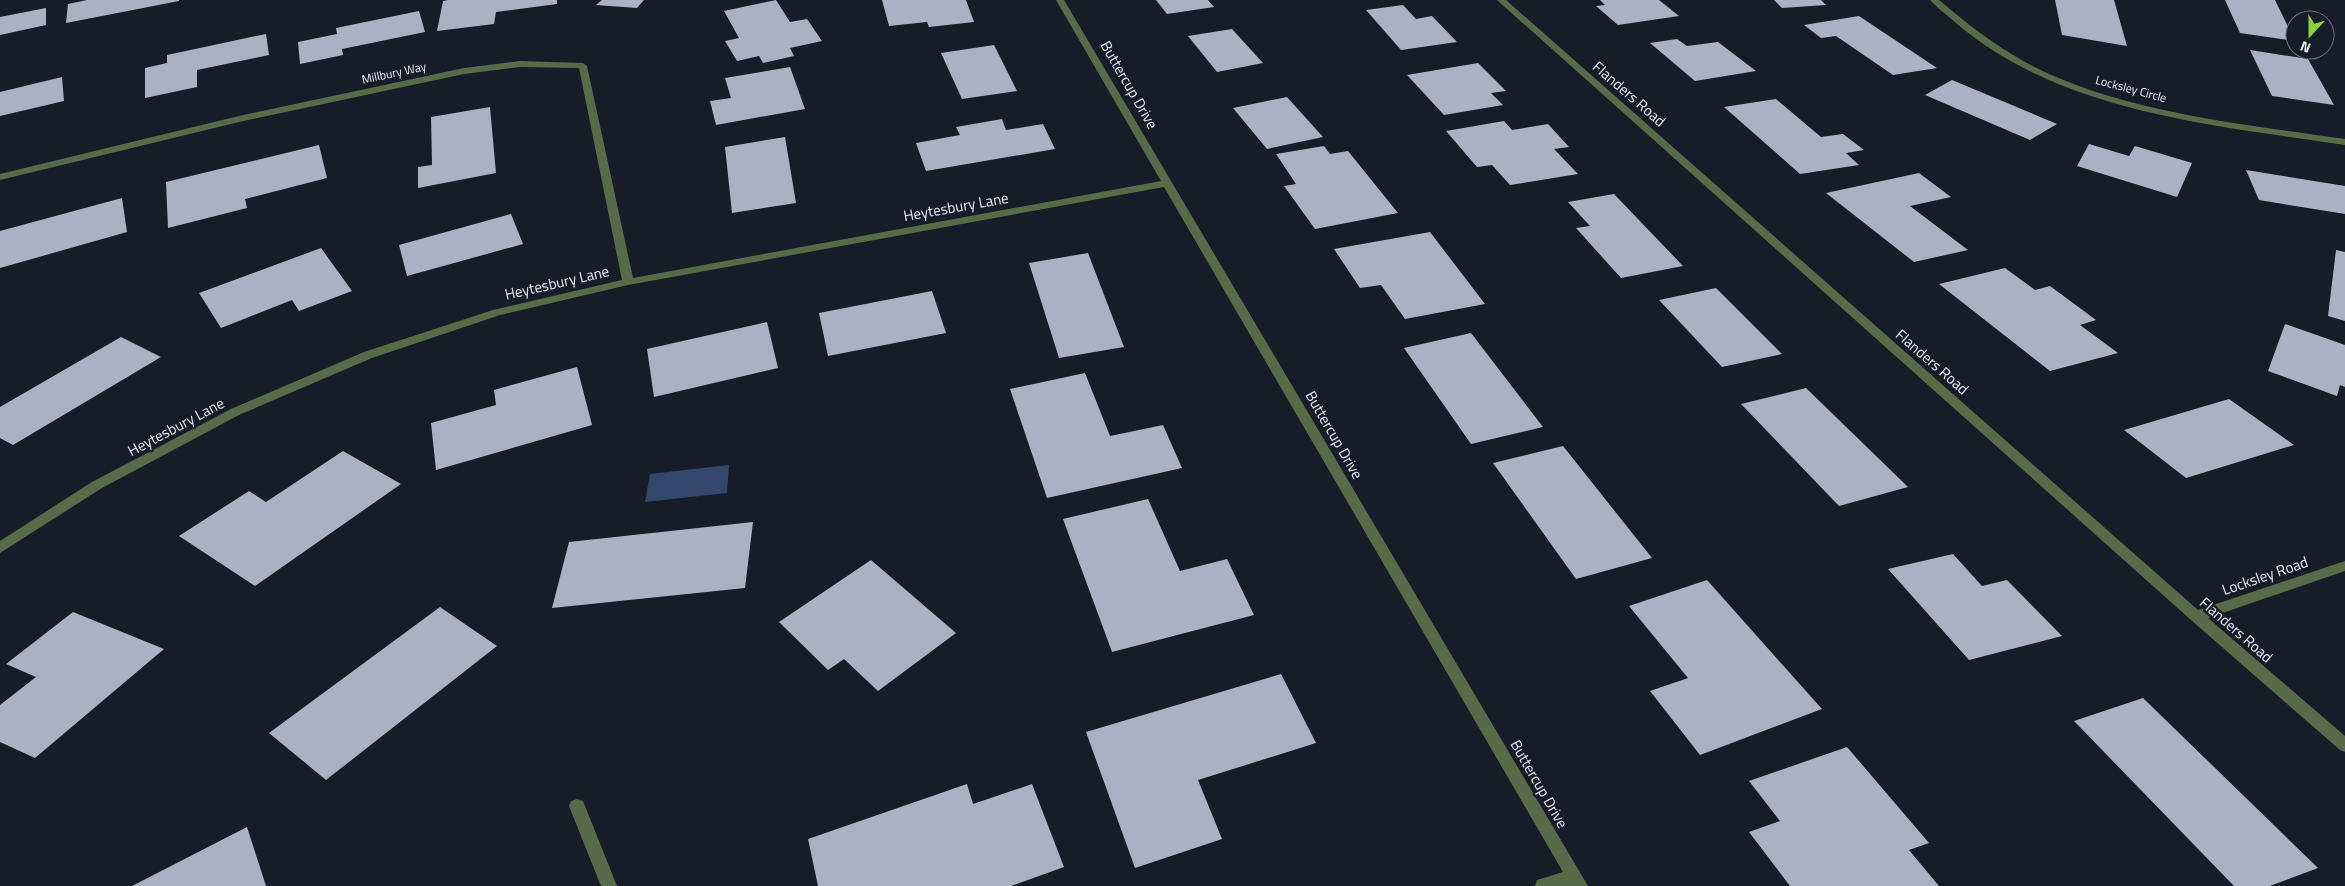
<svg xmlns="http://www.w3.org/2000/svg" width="2345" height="886" viewBox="0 0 2345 886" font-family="'Titillium Web',sans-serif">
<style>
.water{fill:#33476d}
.building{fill:#a9b2c3}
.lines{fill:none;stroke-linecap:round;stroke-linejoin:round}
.minor{fill:#586b48;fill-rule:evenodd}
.labels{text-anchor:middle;stroke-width:5;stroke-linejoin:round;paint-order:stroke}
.far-street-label{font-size:12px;fill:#e7ecf5;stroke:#161d29}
.street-label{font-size:15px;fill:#e7ecf5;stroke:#161d29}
</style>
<rect width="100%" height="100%" fill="#161d29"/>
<polygon class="water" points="729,465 727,493 645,502 650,474"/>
<g class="building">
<polygon points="87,0 179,0 179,1 66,23 68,4"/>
<polygon points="448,0 557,0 557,4 496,12 494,24 437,31 443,1"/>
<polygon points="602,0 644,0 637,8 596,5"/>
<polygon points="776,0 790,22 807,19 822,41 790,48 794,56 763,63 759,56 737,61 725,41 739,38 724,11"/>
<polygon points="882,0 966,0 974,22 929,27 927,22 889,26"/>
<polygon points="1156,0 1208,0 1214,7 1167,14"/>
<polygon points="1600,0 1659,0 1679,16 1618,25 1596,6 1605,5"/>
<polygon points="1774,0 1821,0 1826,5 1782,8"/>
<polygon points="2055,0 2114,0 2127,46 2062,35"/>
<polygon points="2225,0 2275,0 2295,41 2240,33"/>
<polygon points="1403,5 1416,19 1432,16 1457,42 1401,50 1366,10"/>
<polygon points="46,8 46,25 0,35 0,17"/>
<polygon points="419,11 425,32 342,49 343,55 300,64 298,42 337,34 336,28"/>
<polygon points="1859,16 1937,68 1893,75 1836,36 1821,38 1804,25"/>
<polygon points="1232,29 1263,63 1217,72 1188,36"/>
<polygon points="266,34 269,55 197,70 197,87 145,98 145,68 167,63 167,55"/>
<polygon points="1677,39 1687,46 1718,42 1756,71 1695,81 1650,43"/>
<polygon points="994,45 1017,91 962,99 941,53"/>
<polygon points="2250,50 2308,59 2334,105 2272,96"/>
<polygon points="1478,63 1506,91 1491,93 1503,105 1444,115 1407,75"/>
<polygon points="790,67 805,109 716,125 710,101 731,98 725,78"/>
<polygon points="62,77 64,101 0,116 0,92"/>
<polygon points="1952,80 2057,124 2030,140 1925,95"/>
<polygon points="1287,97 1323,137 1267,149 1233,108"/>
<polygon points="1776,99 1821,137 1843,134 1864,150 1846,153 1859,165 1800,174 1724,107"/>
<polygon points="490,107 496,173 418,188 418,167 432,165 431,117"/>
<polygon points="1002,119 1006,130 1043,124 1055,149 926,171 916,143 960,135 956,127"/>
<polygon points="1504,121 1512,130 1548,124 1569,147 1554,149 1578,174 1510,185 1492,165 1477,167 1446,131"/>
<polygon points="785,137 796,203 732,213 725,147"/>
<polygon points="2089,144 2129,156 2135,146 2192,163 2177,197 2077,166"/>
<polygon points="319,145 327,178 245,199 247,208 168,228 166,182"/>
<polygon points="1324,146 1330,154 1348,151 1398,213 1315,229 1284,186 1296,184 1276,154"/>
<polygon points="2246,170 2345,186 2345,214 2259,200"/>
<polygon points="1919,173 1951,197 1910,206 1968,250 1914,262 1826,193"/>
<polygon points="1614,194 1683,266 1621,278 1576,228 1590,226 1568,202"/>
<polygon points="122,198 127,232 0,268 0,231"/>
<polygon points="511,214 523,244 407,276 399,245"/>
<polygon points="1430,232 1485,304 1405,319 1381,285 1360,288 1334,249"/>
<polygon points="321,248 352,291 299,311 292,300 221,328 199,293"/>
<polygon points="2336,250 2345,252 2345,321 2328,316"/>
<polygon points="1088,253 1124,347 1059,358 1029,263"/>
<polygon points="2005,268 2035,290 2050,286 2096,320 2080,325 2118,353 2050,371 1939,284"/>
<polygon points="1716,288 1782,354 1722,367 1659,300"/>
<polygon points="932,291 946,333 828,356 819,313"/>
<polygon points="767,322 778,368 654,397 647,349"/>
<polygon points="2285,324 2345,345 2345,387 2340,385 2337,396 2268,371"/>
<polygon points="1471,333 1543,427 1471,444 1404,348"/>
<polygon points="121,337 161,357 13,445 0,438 0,407"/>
<polygon points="577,367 592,425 436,470 431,423 496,405 494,390"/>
<polygon points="1085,373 1110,436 1163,425 1182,468 1047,498 1010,389"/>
<polygon points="1806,388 1908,487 1839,506 1741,404"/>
<polygon points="2229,399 2294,445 2186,478 2124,430"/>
<polygon points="1563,446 1652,558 1576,579 1493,463"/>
<polygon points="343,451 401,484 255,586 179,536 249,491 266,502"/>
<polygon points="1148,499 1180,571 1227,559 1254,615 1112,652 1063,519"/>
<polygon points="753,522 745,588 552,608 569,542"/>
<polygon points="1953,554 1982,586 2007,580 2062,636 1969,660 1888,569"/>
<polygon points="871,560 956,633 878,691 844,659 828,670 779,622"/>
<polygon points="1707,580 1822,709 1700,755 1650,691 1688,678 1629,606"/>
<polygon points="440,607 497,646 326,780 269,733"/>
<polygon points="73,612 164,649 35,758 0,742 0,705 36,677 6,664"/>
<polygon points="1281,674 1316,743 1198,780 1222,839 1135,868 1086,732"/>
<polygon points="2143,698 2318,868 2270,886 2234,886 2074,721"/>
<polygon points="1847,747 1929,843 1909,850 1939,886 1790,886 1749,832 1780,821 1749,781"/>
<polygon points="967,784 973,804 1032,784 1064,867 1011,886 818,886 808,839"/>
<polygon points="247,827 266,886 132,886"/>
</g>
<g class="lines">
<g class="minor">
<polygon points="1056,0 1064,0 1588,886 1535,886 1537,880 1563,872 1164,187 628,285 500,315 372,358 239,415 102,488 0,553 0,541 92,482 231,409 364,352 493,310 622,280 579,68 520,67 464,74 239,122 0,180 0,174 239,116 464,68 520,61 583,63 587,66 633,278 1161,181"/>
<polygon points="1497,0 1506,0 2198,610 2345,561 2345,571 2208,618 2345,736 2345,752 2340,750 2191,620"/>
<path d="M1930,0h9c27,23 54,44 86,62 93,50 217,62 320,77v6c-132,-20 -284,-32 -389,-122 -9,-8 -19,-15 -26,-23z"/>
<polygon points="577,799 583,801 617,886 601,886 569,806 571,801"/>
</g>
</g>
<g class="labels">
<g class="far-street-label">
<text transform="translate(394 73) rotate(-12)" y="4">Millbury Way</text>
<text transform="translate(2131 89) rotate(15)" y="4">Locksley Circle</text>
</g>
<g class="street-label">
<text transform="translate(1129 85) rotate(60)" y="5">Buttercup Drive</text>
<text transform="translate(1629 94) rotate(41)" y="5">Flanders Road</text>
<text transform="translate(956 207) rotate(-10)" y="5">Heytesbury Lane</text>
<text transform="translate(557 283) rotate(-13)" y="5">Heytesbury Lane</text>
<text transform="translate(1932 362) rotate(41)" y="5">Flanders Road</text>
<text transform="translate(176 427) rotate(-28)" y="5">Heytesbury Lane</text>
<text transform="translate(1334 435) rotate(60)" y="5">Buttercup Drive</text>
<text transform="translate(2265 576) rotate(-19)" y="5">Locksley Road</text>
<text transform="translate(2236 630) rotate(41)" y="5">Flanders Road</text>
<text transform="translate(1539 784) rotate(60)" y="5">Buttercup Drive</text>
</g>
</g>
<g transform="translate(2310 35) rotate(201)"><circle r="24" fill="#161d29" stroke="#6a707b"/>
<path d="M0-4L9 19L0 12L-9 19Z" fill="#8cce45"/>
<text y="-8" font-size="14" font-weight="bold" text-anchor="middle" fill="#e7ecf5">N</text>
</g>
</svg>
